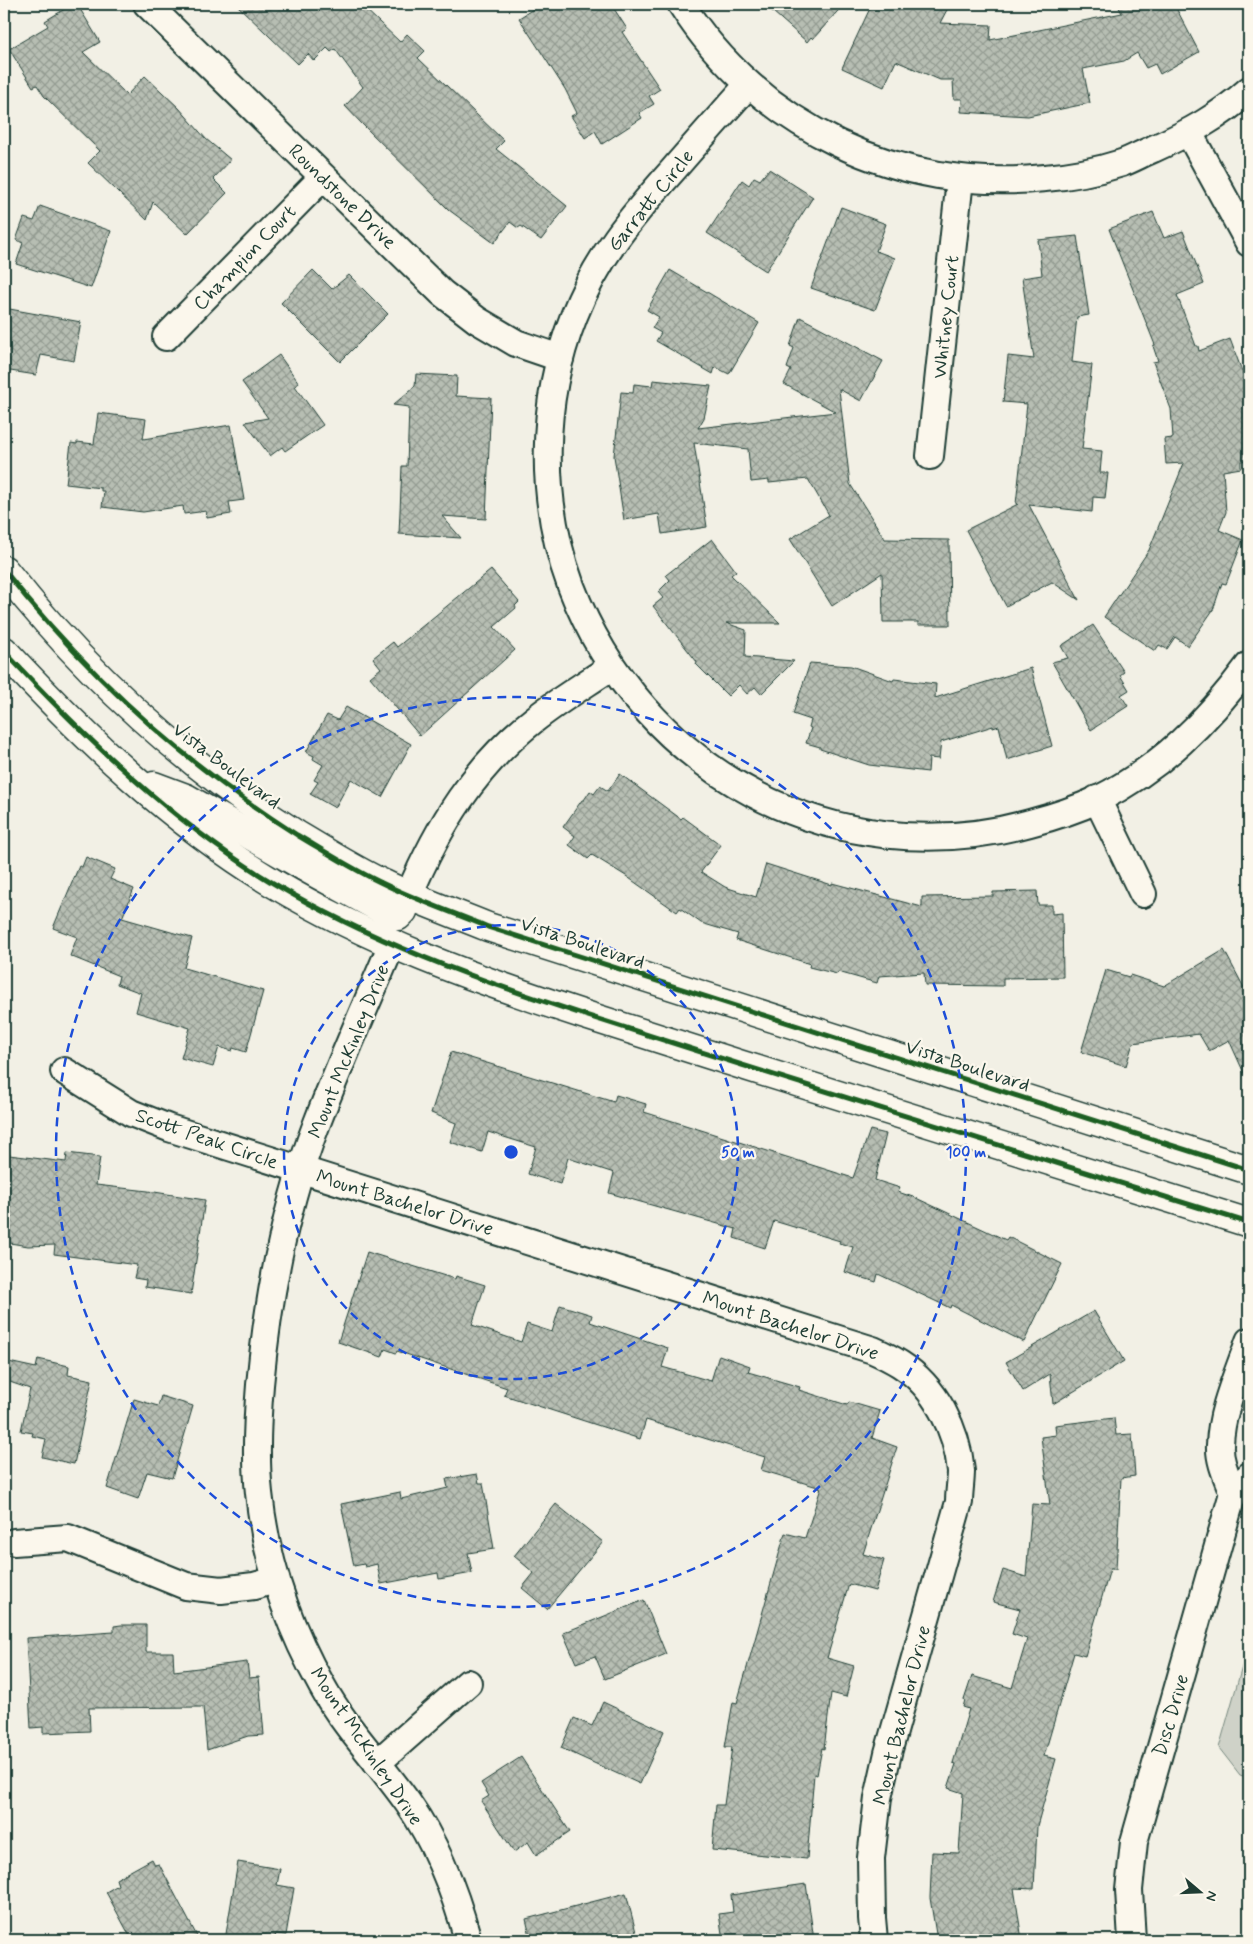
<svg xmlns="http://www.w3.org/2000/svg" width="1253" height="1944" viewBox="0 0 1253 1944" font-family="Mynerve,sans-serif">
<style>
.park{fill:#cfd2c8;stroke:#77887e}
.building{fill:url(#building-cross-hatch);stroke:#1f3d34}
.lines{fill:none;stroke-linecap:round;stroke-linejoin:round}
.minor-casing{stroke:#1f3d34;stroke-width:30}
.secondary-casing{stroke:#1f3d34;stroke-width:31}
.minor{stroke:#fbf7ec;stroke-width:26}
.secondary{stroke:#fbf7ec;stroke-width:28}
.cycleway-casing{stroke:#fbf7ec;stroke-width:8}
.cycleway{stroke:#1b5e20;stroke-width:5}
.ring{fill:none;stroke:#1d4ed8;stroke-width:2.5;stroke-dasharray:9 6}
.labels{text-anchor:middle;stroke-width:4.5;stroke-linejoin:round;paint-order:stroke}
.street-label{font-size:20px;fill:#1f3d34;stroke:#fbf7ec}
.centre{fill:#1d4ed8;stroke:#fbf7ec;stroke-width:2.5}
.ring-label{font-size:15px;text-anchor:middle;font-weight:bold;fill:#1d4ed8;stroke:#fbf7ec;stroke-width:4.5;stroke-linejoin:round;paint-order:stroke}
</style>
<defs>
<pattern id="building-cross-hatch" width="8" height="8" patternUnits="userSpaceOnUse" patternTransform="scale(1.25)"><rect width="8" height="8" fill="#b7beb3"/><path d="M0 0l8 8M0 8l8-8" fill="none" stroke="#949c92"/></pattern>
</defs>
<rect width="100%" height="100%" fill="#f2f0e5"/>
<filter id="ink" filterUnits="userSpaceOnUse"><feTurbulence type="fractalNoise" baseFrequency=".02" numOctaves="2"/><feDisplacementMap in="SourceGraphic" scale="10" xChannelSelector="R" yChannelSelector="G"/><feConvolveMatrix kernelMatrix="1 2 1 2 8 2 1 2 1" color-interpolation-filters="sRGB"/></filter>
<g filter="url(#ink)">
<polygon class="park" points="1249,1642 1249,1778 1240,1775 1219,1748"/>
<g class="building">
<polygon points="73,4 77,4 100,42 83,52 127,95 145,76 179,108 206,139 231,160 213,179 227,193 187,234 153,202 147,220 88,163 100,151 44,96 37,85 33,87 9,49 48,26 45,21"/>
<polygon points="236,4 360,4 400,42 407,34 425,51 418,58 504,141 496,149 567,206 541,240 521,226 518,228 510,222 494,243 449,210 362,124 345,106 363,87 335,49 331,52 327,48 314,61 308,54 298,64"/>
<polygon points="541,4 611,4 627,29 622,32 660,89 649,96 654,104 639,113 642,118 602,144 595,131 585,138 571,116 577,113 565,89 519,18"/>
<polygon points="764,4 844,4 813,39 811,37 807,42"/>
<polygon points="872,4 950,4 940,23 991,25 990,40 1122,13 1117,4 1174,4 1199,52 1160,74 1155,64 1146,68 1137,53 1124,61 1083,69 1090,103 1028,116 961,112 962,99 954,99 953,80 940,80 896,61 884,87 842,68"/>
<polygon points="769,169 813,197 766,271 707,233 742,180 749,185 754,177 760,180"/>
<polygon points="40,206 111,231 91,288 16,264 23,243 16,240 24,218 34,221"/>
<polygon points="841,207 886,224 876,251 895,258 875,310 811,288"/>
<polygon points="1153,212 1164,238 1183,231 1204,284 1177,295 1196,346 1198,346 1199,351 1230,339 1249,390 1249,460 1241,461 1241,468 1223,471 1226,512 1219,530 1243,540 1226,584 1222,583 1213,610 1188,646 1175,637 1167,649 1159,645 1155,651 1104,617 1149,550 1184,463 1166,464 1164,439 1173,438 1171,409 1153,362 1158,361 1153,346 1155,345 1109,229"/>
<polygon points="1077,236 1089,315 1077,317 1072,362 1092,365 1082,449 1102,451 1100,473 1108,473 1105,498 1093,497 1092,512 1029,505 1079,600 1052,582 1006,606 966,530 1018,504 1016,504 1027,404 1003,402 1008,356 1034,359 1022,278 1042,275 1038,240"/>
<polygon points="313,270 332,289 349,275 388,314 340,362 281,303"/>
<polygon points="670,270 759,323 729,374 715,367 713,374 656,341 661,333 652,328 659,317 647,310"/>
<polygon points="4,308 81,322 74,361 41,355 36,375 4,370"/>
<polygon points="800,317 883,361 861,401 839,389 850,484 885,539 949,540 950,625 918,625 918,622 883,622 882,573 832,606 790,539 829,515 808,479 769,483 769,480 751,482 748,449 694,443 707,527 662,534 659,514 624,520 614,456 621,392 633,393 634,384 652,386 653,380 711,386 704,418 698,428 836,412 784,384 791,370 787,368 794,348 790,346"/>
<polygon points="279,355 299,383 295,386 323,425 285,451 282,447 270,456 245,422 268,418 242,382"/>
<polygon points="416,374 457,376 456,396 491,398 486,519 442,516 461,538 399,534 402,466 407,466 409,407 393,405 415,386"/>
<polygon points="98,413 146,419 143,439 231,425 244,500 229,502 231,514 207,518 206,511 184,514 183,506 143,512 102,507 104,491 101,491 101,488 66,484 71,443 77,444 77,442 94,444"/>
<polygon points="712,539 736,571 731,575 780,623 726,623 746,630 745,657 794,661 761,694 755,687 747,694 739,685 728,696 696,664 697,662 653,606 663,598 658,592 670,580 666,575"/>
<polygon points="491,570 519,602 515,606 516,608 494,627 515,650 420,736 370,677 381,668 373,658 393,642 397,647"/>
<polygon points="1093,625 1124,672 1120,675 1129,690 1121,695 1128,706 1091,730 1052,662 1068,658 1061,646"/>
<polygon points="810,663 851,666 893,681 894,679 936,684 935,698 1031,668 1052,746 1007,760 999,726 993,728 993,726 941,742 939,759 929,758 928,772 869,765 820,749 820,747 806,743 811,728 809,727 811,720 793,714"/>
<polygon points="346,707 411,744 382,797 351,779 335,808 310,794 318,782 314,780 323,765 313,759 314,756 306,752 327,715 338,720"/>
<polygon points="620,774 681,819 683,817 721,845 701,872 725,887 756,897 766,864 832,885 832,883 922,907 922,897 993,896 993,892 1037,891 1038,905 1052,905 1052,914 1062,913 1063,977 1003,978 1003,986 925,985 924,973 879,976 877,983 838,972 837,974 809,967 810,964 736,940 738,934 701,923 680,908 677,912 626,876 592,855 588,859 569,845 575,836 563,827 582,800 584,800 590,791 594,794 600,786 608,791"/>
<polygon points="86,857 115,869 110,879 134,889 122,918 192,938 184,968 263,991 246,1052 233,1048 232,1051 219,1047 213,1067 181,1058 190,1028 136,1012 141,993 117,984 119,976 70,956 77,937 53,928 79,866 82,867"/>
<polygon points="1224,950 1249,997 1249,1084 1229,1040 1209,1051 1199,1034 1133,1043 1126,1066 1081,1052 1106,970 1129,977 1130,975 1164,986"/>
<polygon points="451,1052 614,1102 616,1095 646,1104 644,1112 853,1178 870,1130 886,1134 875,1180 900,1188 898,1192 916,1198 1006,1240 1008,1237 1062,1264 1024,1342 951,1305 950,1308 878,1274 876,1282 845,1272 853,1247 839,1243 840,1241 774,1221 765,1248 734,1238 736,1229 609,1193 614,1173 568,1158 560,1184 528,1174 536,1147 488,1132 482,1152 450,1142 456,1123 431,1113"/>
<polygon points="67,1153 100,1157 96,1185 148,1191 205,1200 191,1294 145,1287 146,1280 134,1278 137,1265 54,1254 55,1245 28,1246 4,1242 4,1193 9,1155 66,1162"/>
<polygon points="367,1252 455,1279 456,1276 485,1285 472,1325 521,1342 527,1324 552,1332 560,1305 592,1315 590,1322 668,1348 662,1367 711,1381 719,1355 750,1366 748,1372 800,1387 799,1390 847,1405 849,1402 880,1411 872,1438 897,1447 863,1554 884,1560 875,1591 849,1584 827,1658 854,1666 846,1697 831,1693 824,1749 822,1748 817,1775 814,1774 807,1859 712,1850 716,1805 724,1805 732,1747 725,1747 733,1702 737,1703 785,1533 805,1538 821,1488 761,1470 765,1457 646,1420 640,1439 504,1395 507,1388 397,1351 396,1353 385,1349 382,1357 338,1342"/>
<polygon points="1094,1311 1124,1361 1053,1404 1050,1374 1023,1391 1006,1362"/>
<polygon points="38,1359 69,1366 68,1375 92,1380 74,1464 42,1457 46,1439 32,1436 33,1433 21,1431 30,1389 4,1380 4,1361 36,1368"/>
<polygon points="161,1396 193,1406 172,1478 147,1472 138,1499 107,1488 134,1399 158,1406"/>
<polygon points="1114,1418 1116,1435 1132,1434 1135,1476 1121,1478 1116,1569 1110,1569 1085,1656 1074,1653 1044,1756 1056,1759 1037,1826 1034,1889 1014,1888 1022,1940 937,1940 930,1898 932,1852 959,1853 963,1793 948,1788 956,1764 953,1763 969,1709 963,1707 965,1700 964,1700 972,1676 1012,1688 1027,1639 1012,1634 1020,1609 993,1602 1003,1570 1026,1577 1032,1504 1050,1505 1041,1437 1056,1435 1055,1425"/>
<polygon points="477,1474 479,1483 483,1483 494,1549 468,1553 472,1573 439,1579 438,1573 381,1584 377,1564 365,1567 364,1564 354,1566 341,1504 400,1492 401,1499 448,1488 446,1479"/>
<polygon points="556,1504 603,1542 547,1609 522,1588 534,1573 514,1556"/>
<polygon points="644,1600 666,1654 605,1679 595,1656 576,1663 563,1633"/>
<polygon points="121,1625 146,1625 146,1652 173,1652 174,1671 247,1662 249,1678 259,1677 264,1735 248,1736 207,1750 203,1707 89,1708 90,1731 43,1733 43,1727 31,1728 26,1638 114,1632 114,1626"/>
<polygon points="603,1702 664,1731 640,1784 561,1748 574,1718 592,1726"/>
<polygon points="521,1757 570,1832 536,1855 528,1842 514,1852 481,1801 489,1796 481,1783"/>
<polygon points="152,1859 155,1865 159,1864 199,1940 132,1940 106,1892 118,1885 116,1879"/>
<polygon points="238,1862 280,1869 277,1885 294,1888 286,1935 276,1934 274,1940 225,1940"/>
<polygon points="806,1884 814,1940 723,1940 719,1914 733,1912 731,1895"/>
<polygon points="626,1893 638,1940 531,1940 526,1919"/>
</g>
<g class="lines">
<g class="minor-casing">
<g id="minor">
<polyline points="147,4 442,293 477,320 516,343 560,358"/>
<path d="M681,4c78,123 219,190 364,174 25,-2 52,-7 77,-15 11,-4 21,-10 31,-14 36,-16 67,-33 96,-59"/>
<path d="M748,85c-25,28 -50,56 -75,85 -41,46 -76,87 -99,146 -34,86 -35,184 -3,270 71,186 265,290 459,237 23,-6 45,-13 67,-23 64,-32 110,-78 152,-135"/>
<polyline points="1189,133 1249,243"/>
<polyline points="166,337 323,177"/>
<polyline points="930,456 960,179"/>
<polyline points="1097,799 1143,894"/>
<path d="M409,895c29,-69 66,-129 126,-176 24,-19 51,-35 76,-52"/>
<path d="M392,944c-25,59 -52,119 -75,179 -32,83 -49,174 -57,262 -3,36 -5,72 -1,108 7,68 29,133 63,193 23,42 58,77 86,117 29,41 47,89 60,137"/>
<path d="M64,1071l67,42 38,15 704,222c9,4 19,9 27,14 36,23 57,66 61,107 0,10 -2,21 -2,31l-71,251 -10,45 -7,60 1,60 2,22"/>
<path d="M1233,1493c-6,-16 -14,-32 -13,-48 1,-36 18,-71 29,-104"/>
<polyline points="14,1542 68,1538 186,1586 221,1590 254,1586 276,1580"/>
<polyline points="377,1763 468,1683"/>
<polyline points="1132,1940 1129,1890 1134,1842 1233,1493 1249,1476"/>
</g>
</g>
<g class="secondary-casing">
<g id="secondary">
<path d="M4,570c82,104 181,194 293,265 29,17 58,36 89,50 33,16 68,28 102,42l761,243"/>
<path d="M4,651c81,87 167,170 269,232 97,58 202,96 309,131 53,17 106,34 160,51 169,52 338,105 507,158"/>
<polyline points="154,786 186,798 310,870 394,916 398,916 403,911 409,895"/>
</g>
</g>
<use href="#minor" class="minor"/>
<use href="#secondary" class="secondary"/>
<g class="cycleway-casing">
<g id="cycleway">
<path d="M4,570c82,104 181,194 293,265 29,17 58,36 89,50 33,16 68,28 102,42l761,243"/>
<path d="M4,651c81,87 167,170 269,232 97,58 202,96 309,131 53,17 106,34 160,51 169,52 338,105 507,158"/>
</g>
</g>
<use href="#cycleway" class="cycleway"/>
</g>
</g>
<g class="ring">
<circle cx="511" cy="1152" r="227"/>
<circle cx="511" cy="1152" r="455"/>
</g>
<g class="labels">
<g class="street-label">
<text transform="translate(343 196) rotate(44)" y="7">Roundstone Drive</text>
<text transform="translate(650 200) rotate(-51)" y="7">Garratt Circle</text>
<text transform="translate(244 257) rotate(-46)" y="7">Champion Court</text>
<text transform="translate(945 317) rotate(-84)" y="7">Whitney Court</text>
<text transform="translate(227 765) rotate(37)" y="7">Vista Boulevard</text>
<text transform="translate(583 942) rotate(18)" y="7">Vista Boulevard</text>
<text transform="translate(348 1051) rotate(-68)" y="7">Mount McKinley Drive</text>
<text transform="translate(968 1065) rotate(18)" y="7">Vista Boulevard</text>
<text transform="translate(207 1138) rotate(19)" y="7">Scott Peak Circle</text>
<text transform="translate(405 1202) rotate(17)" y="7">Mount Bachelor Drive</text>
<text transform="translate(791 1325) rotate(18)" y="7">Mount Bachelor Drive</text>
<text transform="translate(901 1715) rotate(-76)" y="7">Mount Bachelor Drive</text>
<text transform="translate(1170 1715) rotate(-74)" y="7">Disc Drive</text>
<text transform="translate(367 1746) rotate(56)" y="7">Mount McKinley Drive</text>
</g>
</g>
<circle cx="511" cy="1152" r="8" class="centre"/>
<g class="ring-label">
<text x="738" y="1157">50 m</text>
<text x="966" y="1157">100 m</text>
</g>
<rect width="1253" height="1944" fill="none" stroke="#fbf7ec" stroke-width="20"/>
<rect x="10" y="10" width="1233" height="1924" fill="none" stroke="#1f3d34" stroke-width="2" filter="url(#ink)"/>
<g transform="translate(1200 1892) rotate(109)" stroke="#fbf7ec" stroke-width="4" paint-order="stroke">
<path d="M0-4L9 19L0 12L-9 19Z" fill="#1f3d34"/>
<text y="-8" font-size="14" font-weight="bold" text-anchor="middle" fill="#1f3d34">N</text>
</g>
</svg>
